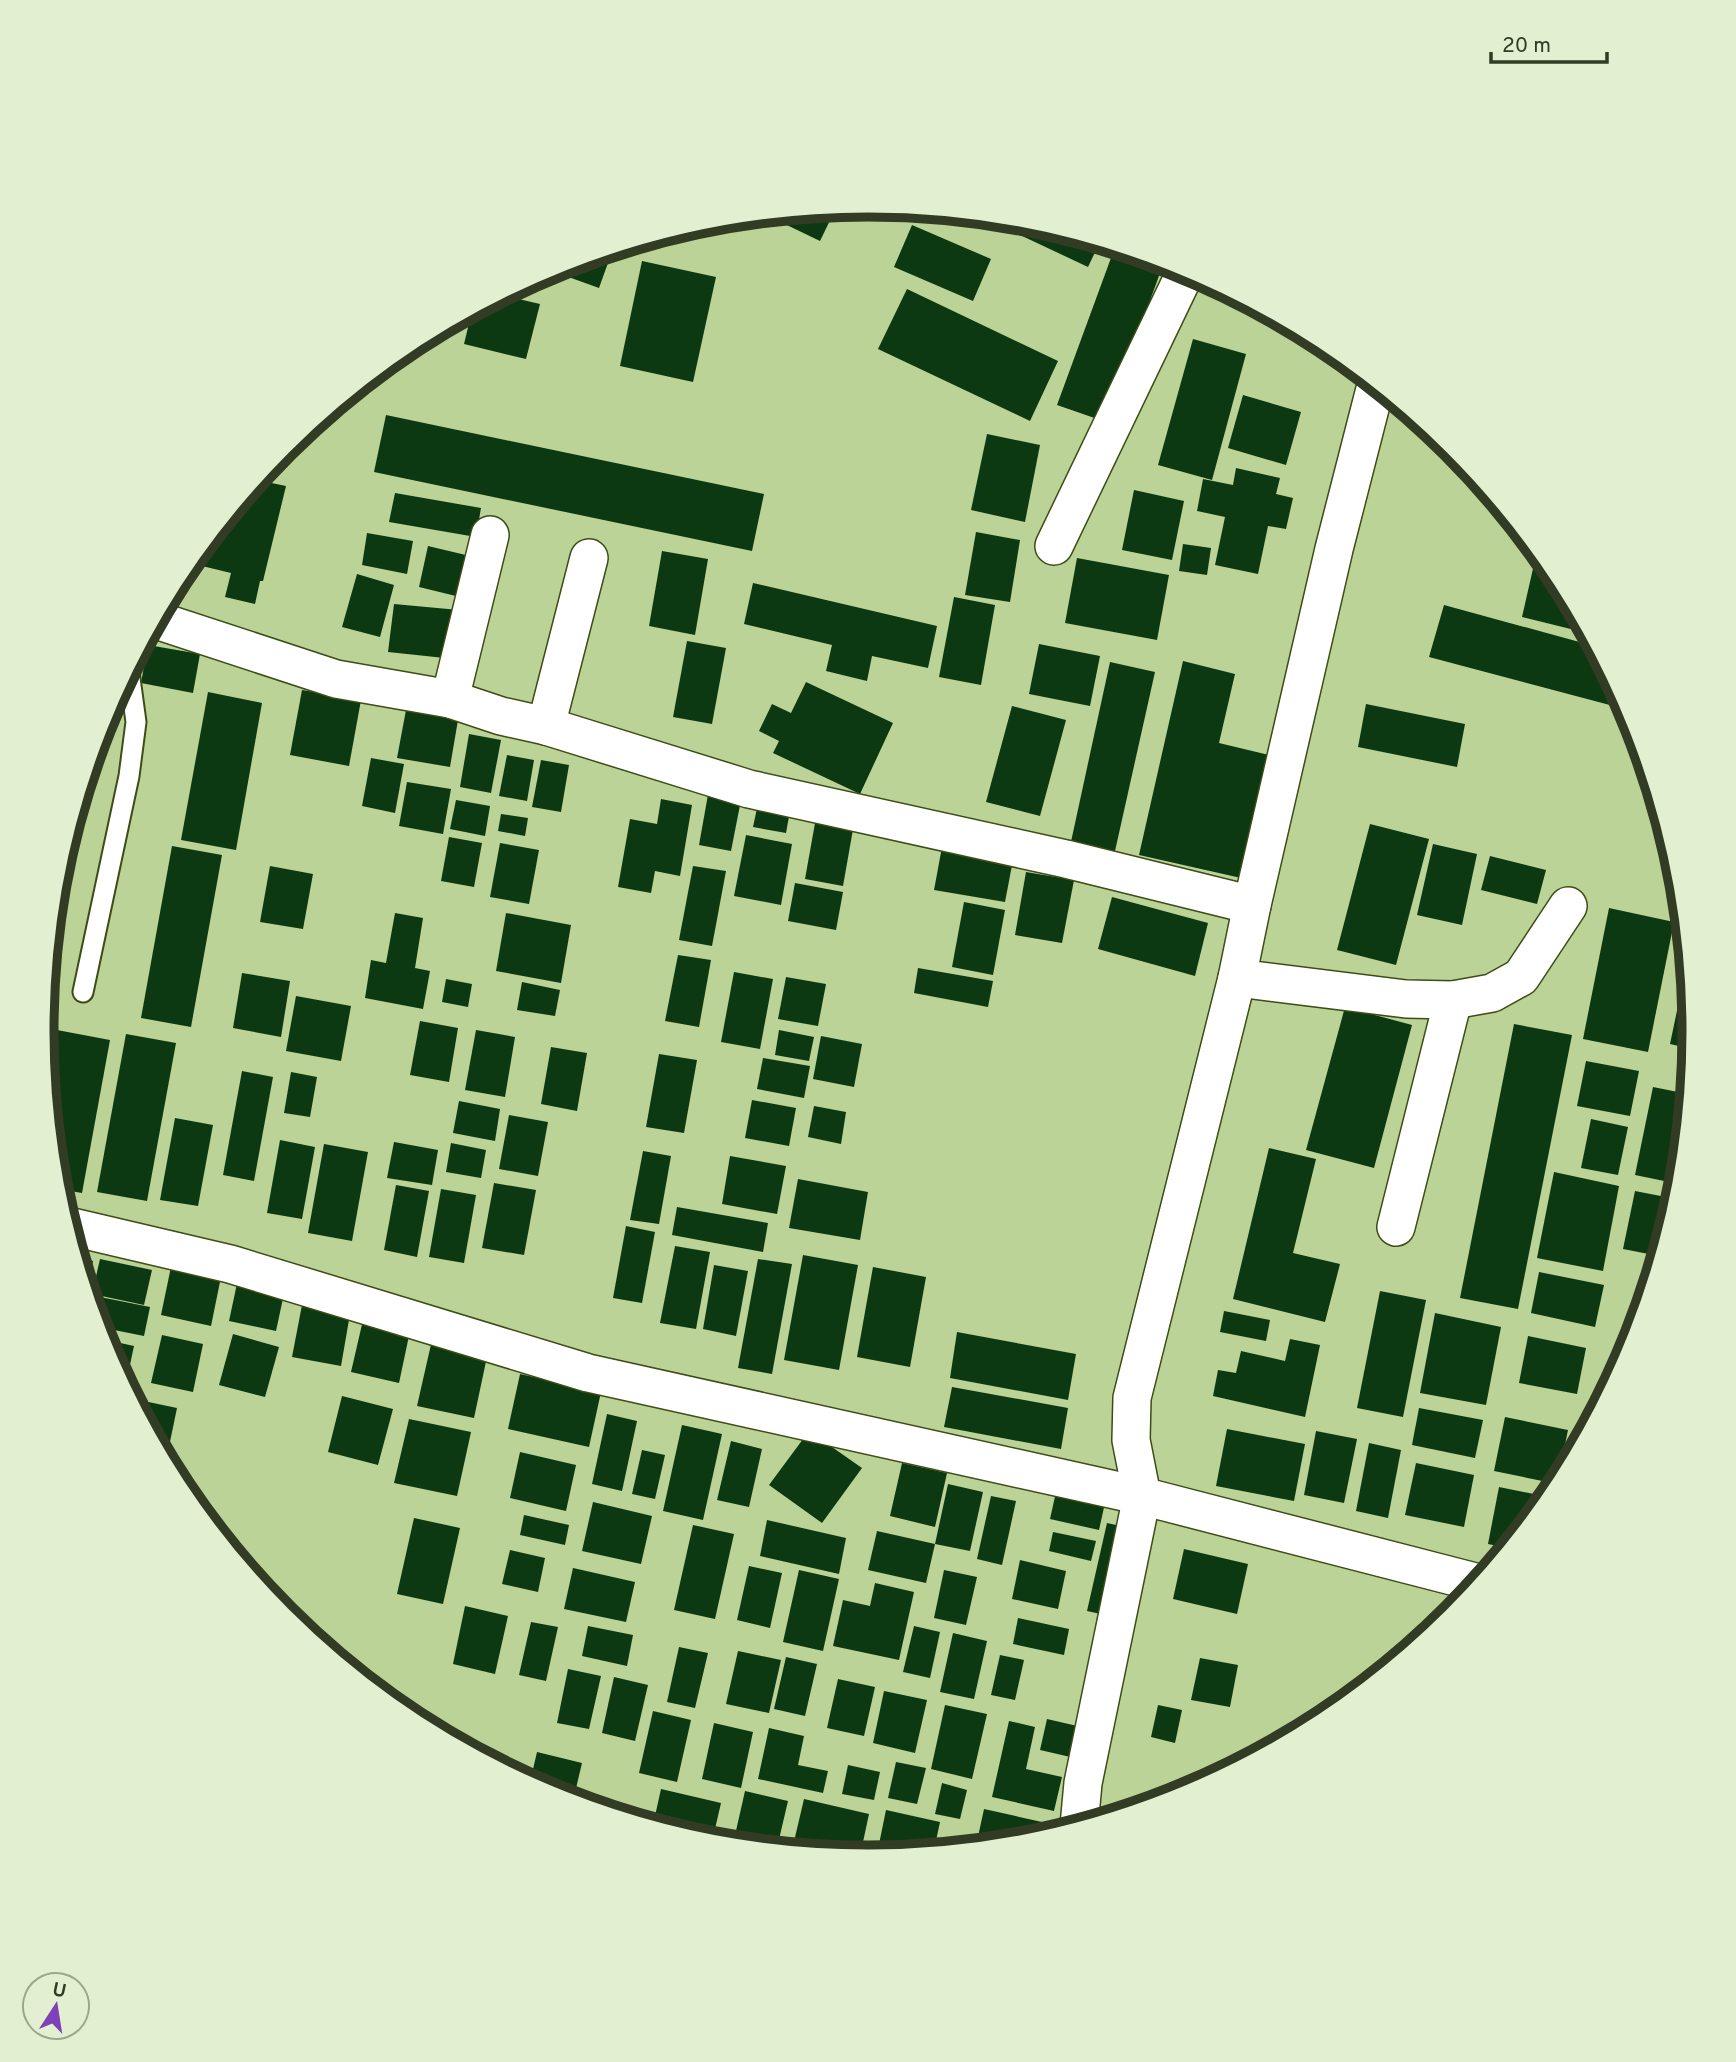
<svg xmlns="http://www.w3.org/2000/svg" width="1736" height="2062" viewBox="0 0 1736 2062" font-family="Overpass,sans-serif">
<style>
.building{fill:#0c3911}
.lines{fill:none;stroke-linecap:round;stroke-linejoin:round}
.service-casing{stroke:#3c4d15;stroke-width:23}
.minor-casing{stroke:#3c4d15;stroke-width:40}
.service{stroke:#fff;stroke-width:19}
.minor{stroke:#fff;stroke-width:37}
.rim{fill:none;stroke:#323b23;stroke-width:9}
</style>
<rect width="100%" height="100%" fill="#bcd397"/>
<g class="building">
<polygon points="836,208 820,241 766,215 785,213"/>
<polygon points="1026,221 1100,242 1088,267 1020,235"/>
<polygon points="912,225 991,259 973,301 894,267"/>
<polygon points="1115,247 1164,262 1106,422 1057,405"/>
<polygon points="613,249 599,288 549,270 552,268"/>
<polygon points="642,261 716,277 693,382 620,366"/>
<polygon points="907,289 1058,361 1030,421 878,349"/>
<polygon points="502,295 540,304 526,359 464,344 472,311"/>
<polygon points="1251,304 1319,340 1315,346 1247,310"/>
<polygon points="1193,339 1246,354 1212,480 1158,465"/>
<polygon points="1243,395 1301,412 1286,465 1228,448"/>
<polygon points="386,415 764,494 752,551 374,472"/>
<polygon points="987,434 1040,445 1025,522 971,510"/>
<polygon points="1236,468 1280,478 1276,494 1293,498 1286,529 1268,526 1258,574 1215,565 1225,517 1197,511 1203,479 1233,485"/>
<polygon points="257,480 286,486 263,581 260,581 255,604 225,597 231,573 202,566 208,539"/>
<polygon points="1134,490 1184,501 1172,560 1122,550"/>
<polygon points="395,493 481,508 476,537 389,522"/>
<polygon points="976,532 1020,540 1010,602 965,595"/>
<polygon points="367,533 413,541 407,574 362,565"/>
<polygon points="1183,544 1211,548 1207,575 1179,571"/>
<polygon points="428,546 470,556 460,597 419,587"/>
<polygon points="662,551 708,559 695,635 649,626"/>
<polygon points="1537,551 1555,572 1587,633 1522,617"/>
<polygon points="1077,558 1169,575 1157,640 1065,623"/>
<polygon points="192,559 189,572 182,571"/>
<polygon points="357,574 394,585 380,637 342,627"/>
<polygon points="753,583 937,626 928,668 872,656 867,681 826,671 832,645 744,624"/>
<polygon points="954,597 995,605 981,685 939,677"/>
<polygon points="394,604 459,610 454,659 388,652"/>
<polygon points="1444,605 1594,646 1623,700 1621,708 1429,657"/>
<polygon points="687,641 726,648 712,724 673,717"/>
<polygon points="1039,644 1100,656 1090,706 1029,694"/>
<polygon points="148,645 200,654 193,693 141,683"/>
<polygon points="1183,661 1235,674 1219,743 1269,755 1241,878 1139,855"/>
<polygon points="1110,662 1155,672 1113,860 1069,851"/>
<polygon points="806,682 893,723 860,794 773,753 779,741 759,731 772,704 791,713"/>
<polygon points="302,690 361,700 349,766 290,755"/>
<polygon points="208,692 262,703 236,850 181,840"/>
<polygon points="1366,704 1465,724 1457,767 1358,747"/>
<polygon points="1012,706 1066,720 1040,816 986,802"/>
<polygon points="406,710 458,720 450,767 397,758"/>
<polygon points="469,734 501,740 491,793 460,787"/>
<polygon points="1642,750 1649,773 1637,770"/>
<polygon points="507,755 534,760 527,801 499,796"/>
<polygon points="371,758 404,764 395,813 362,806"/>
<polygon points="541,760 569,765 561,812 532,807"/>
<polygon points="407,782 451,789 443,834 399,826"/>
<polygon points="709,789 742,795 731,851 699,845"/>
<polygon points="760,794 792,800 786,833 753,827"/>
<polygon points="661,799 692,805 680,876 655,871 651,893 618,887 630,819 657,824"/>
<polygon points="456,800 490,806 485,836 450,829"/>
<polygon points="817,812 855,818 843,886 805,879"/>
<polygon points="501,814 528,818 525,836 498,831"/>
<polygon points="1370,824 1429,839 1396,965 1337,950"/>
<polygon points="746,835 792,844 781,905 734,896"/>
<polygon points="449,837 482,843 474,887 441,881"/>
<polygon points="500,843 539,850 529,904 490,897"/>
<polygon points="1433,844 1477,854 1462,925 1417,915"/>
<polygon points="172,846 222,855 191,1027 141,1018"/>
<polygon points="942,847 1013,860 1005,902 934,890"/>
<polygon points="1490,856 1546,870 1537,904 1481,890"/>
<polygon points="270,866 313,874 303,929 260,922"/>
<polygon points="693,866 726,871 712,946 679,940"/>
<polygon points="1026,872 1074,880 1062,943 1015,935"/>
<polygon points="795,883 843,892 836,930 788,921"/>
<polygon points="1112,897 1208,923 1195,976 1098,949"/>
<polygon points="964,902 1005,910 993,975 952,967"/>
<polygon points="1609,908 1674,922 1648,1052 1583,1039"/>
<polygon points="395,913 423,918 415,968 430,971 423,1009 365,998 371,960 386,963"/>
<polygon points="506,913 571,925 561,983 496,971"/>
<polygon points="678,955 711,960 699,1027 665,1021"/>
<polygon points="918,968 993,981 988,1007 914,993"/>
<polygon points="734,972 773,979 760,1049 721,1042"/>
<polygon points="242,973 290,981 281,1037 233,1028"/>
<polygon points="786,977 826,984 818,1026 778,1019"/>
<polygon points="446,979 472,984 468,1007 442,1002"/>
<polygon points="522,982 560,990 555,1016 517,1010"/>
<polygon points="1682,987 1690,988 1694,1031 1692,1049 1670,1044"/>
<polygon points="296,996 351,1006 341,1061 286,1051"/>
<polygon points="1345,1007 1412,1025 1374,1168 1306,1150"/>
<polygon points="420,1021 458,1028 449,1082 410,1075"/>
<polygon points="1514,1024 1572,1035 1518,1309 1460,1298"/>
<polygon points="57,1030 110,1040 82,1193 58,1189 47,1086"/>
<polygon points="476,1030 515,1037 505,1097 465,1090"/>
<polygon points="779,1030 814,1037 809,1061 775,1055"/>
<polygon points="126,1034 176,1043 147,1201 97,1192"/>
<polygon points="821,1036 862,1044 854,1087 813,1079"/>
<polygon points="551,1047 587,1053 577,1111 541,1104"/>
<polygon points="659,1054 697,1060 684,1133 646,1127"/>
<polygon points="763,1058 810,1066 804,1098 757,1089"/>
<polygon points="1586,1061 1639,1071 1630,1116 1577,1106"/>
<polygon points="242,1071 273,1077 254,1181 223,1175"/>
<polygon points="291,1072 317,1077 310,1117 284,1113"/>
<polygon points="1653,1087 1688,1094 1679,1184 1635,1175"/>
<polygon points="752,1100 796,1108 789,1146 745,1138"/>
<polygon points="459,1101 500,1109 495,1141 453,1133"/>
<polygon points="814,1106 846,1112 841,1144 808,1137"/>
<polygon points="509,1115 548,1122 538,1176 499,1169"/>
<polygon points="175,1118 213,1125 198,1206 160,1200"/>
<polygon points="1591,1119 1628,1127 1618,1175 1581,1168"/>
<polygon points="280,1140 315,1147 302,1219 267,1213"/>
<polygon points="394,1142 438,1150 432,1185 387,1178"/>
<polygon points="451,1143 486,1150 481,1178 446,1172"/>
<polygon points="324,1144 368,1152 352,1241 308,1233"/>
<polygon points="1269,1148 1316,1159 1293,1253 1340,1264 1325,1322 1233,1299"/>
<polygon points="643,1151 671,1156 659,1224 630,1220"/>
<polygon points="730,1156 786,1166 777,1214 722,1204"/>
<polygon points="1554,1172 1619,1186 1603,1271 1537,1258"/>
<polygon points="798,1179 868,1192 860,1240 789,1228"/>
<polygon points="494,1183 536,1190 524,1255 482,1248"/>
<polygon points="396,1185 429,1191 417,1257 384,1250"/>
<polygon points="441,1189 476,1195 464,1263 429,1257"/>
<polygon points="1635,1191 1676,1199 1659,1256 1623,1249"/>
<polygon points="677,1207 768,1223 763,1252 672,1235"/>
<polygon points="626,1226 655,1232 642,1303 613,1298"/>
<polygon points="675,1246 710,1252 696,1329 660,1323"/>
<polygon points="803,1255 858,1265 839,1370 784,1360"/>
<polygon points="78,1258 93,1261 87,1289 84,1280"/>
<polygon points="100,1259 152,1270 144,1305 92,1294"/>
<polygon points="758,1259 792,1264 772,1374 738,1368"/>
<polygon points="172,1262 222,1272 211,1326 161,1315"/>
<polygon points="714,1265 748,1271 736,1336 703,1329"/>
<polygon points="873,1267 926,1277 910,1367 857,1357"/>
<polygon points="1539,1272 1604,1285 1595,1327 1531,1313"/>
<polygon points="238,1279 285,1289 276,1331 229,1321"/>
<polygon points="1380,1291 1426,1300 1403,1417 1357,1408"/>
<polygon points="95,1296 150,1307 144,1336 99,1327 93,1307"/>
<polygon points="302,1305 350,1314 341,1366 292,1357"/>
<polygon points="1224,1311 1270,1320 1266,1341 1220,1332"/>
<polygon points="1435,1313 1501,1327 1486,1405 1420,1393"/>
<polygon points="363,1320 410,1331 399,1383 351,1372"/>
<polygon points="957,1332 1076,1354 1068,1400 950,1378"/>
<polygon points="233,1334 279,1347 265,1397 219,1385"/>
<polygon points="162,1335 203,1344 193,1392 151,1383"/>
<polygon points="1528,1336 1586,1348 1577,1394 1519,1383"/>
<polygon points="102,1339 134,1346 128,1374 118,1371"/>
<polygon points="1290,1339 1320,1345 1305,1417 1213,1396 1218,1370 1236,1373 1241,1351 1285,1361"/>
<polygon points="432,1340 488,1352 474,1418 417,1406"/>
<polygon points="520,1374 601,1392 589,1447 508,1429"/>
<polygon points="952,1387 1068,1408 1061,1449 944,1427"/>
<polygon points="342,1396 393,1409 378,1465 328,1452"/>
<polygon points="134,1399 177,1408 166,1461 134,1401"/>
<polygon points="1419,1408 1483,1420 1475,1458 1412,1445"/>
<polygon points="607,1414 637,1421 622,1491 592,1484"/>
<polygon points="1505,1417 1568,1430 1557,1484 1494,1471"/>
<polygon points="409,1419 471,1432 457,1496 394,1483"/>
<polygon points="682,1425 722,1434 703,1520 663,1511"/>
<polygon points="1227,1429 1305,1444 1294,1501 1216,1486"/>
<polygon points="809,1431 862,1468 822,1523 769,1485"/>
<polygon points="1316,1431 1357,1439 1344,1503 1304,1495"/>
<polygon points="731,1441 762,1449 749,1507 717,1500"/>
<polygon points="1369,1443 1401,1450 1388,1518 1356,1511"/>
<polygon points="642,1450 665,1455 655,1499 632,1494"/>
<polygon points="520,1452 576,1465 566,1511 510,1498"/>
<polygon points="902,1463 947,1473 935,1527 890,1516"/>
<polygon points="1416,1463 1474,1475 1464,1527 1405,1515"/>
<polygon points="948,1484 983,1492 970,1551 935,1544"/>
<polygon points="1499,1487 1549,1497 1507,1548 1488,1544"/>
<polygon points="1056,1492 1105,1503 1099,1530 1050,1519"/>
<polygon points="991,1496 1016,1501 1002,1565 977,1559"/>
<polygon points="593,1502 652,1516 641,1564 582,1551"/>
<polygon points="524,1515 569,1525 565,1545 520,1535"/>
<polygon points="414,1518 460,1528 443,1604 397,1594"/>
<polygon points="767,1520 846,1538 839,1574 760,1556"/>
<polygon points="1107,1523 1130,1528 1110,1616 1087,1611"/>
<polygon points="693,1525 734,1534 715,1619 674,1610"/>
<polygon points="877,1531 935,1544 926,1583 868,1570"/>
<polygon points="1053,1532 1096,1541 1091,1561 1049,1551"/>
<polygon points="1184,1549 1248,1564 1237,1614 1173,1599"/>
<polygon points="510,1550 545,1558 538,1592 502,1584"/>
<polygon points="1020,1560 1066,1571 1058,1609 1012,1599"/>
<polygon points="749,1566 782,1573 770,1628 737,1620"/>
<polygon points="573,1568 635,1582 626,1622 564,1609"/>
<polygon points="799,1570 839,1579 823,1651 783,1642"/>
<polygon points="944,1570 977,1577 966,1625 934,1618"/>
<polygon points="875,1583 914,1592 899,1660 833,1646 843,1600 870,1606"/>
<polygon points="465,1606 508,1616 495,1674 453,1664"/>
<polygon points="1018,1618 1069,1629 1064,1655 1013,1644"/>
<polygon points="531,1622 558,1627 546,1681 519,1675"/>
<polygon points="588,1626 633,1635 627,1666 582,1656"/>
<polygon points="914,1626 940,1632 930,1678 903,1672"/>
<polygon points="953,1633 987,1641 974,1699 940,1692"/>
<polygon points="679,1647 708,1653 695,1708 667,1702"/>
<polygon points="738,1651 781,1660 769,1713 726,1704"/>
<polygon points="1000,1655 1024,1660 1015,1700 991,1695"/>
<polygon points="786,1657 817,1664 805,1716 774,1709"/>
<polygon points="1200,1658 1238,1665 1230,1707 1191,1700"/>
<polygon points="568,1669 601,1676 589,1729 557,1723"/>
<polygon points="614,1677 648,1685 635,1741 602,1733"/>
<polygon points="838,1679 875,1687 864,1736 827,1728"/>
<polygon points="884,1691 927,1700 915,1753 873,1743"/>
<polygon points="945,1705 987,1714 972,1779 931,1769"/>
<polygon points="1158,1705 1182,1710 1175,1743 1151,1737"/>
<polygon points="653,1711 691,1720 677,1782 639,1773"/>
<polygon points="1047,1719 1086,1728 1079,1759 1040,1750"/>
<polygon points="1009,1721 1035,1727 1026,1769 1062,1777 1054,1811 992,1797"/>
<polygon points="714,1723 753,1732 741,1788 702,1779"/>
<polygon points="769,1728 804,1736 798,1765 828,1771 823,1793 758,1779"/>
<polygon points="537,1752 582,1763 573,1801 552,1794 530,1782"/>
<polygon points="896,1762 926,1768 917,1804 888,1798"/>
<polygon points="848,1765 880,1772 874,1800 842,1794"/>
<polygon points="942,1783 967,1790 960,1819 935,1814"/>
<polygon points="661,1789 721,1803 712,1842 653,1825"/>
<polygon points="745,1791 788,1801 777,1848 733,1844"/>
<polygon points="804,1799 869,1814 860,1856 792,1850"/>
<polygon points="984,1809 1060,1826 1058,1832 1029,1841 976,1846"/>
<polygon points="886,1810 940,1822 934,1850 883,1855 877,1854"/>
</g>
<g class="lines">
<g class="service-casing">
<polyline id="service" points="83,992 129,776 136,722 129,671"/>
</g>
<g class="minor-casing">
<g id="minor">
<polyline points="1054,546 1187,269"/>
<polyline points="156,620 336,679 450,699 501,716 546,726 749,789 1066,859 1252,905"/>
<polyline points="450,699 490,535"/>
<polyline points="546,726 589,558"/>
<polyline points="1237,978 1406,999 1453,1000 1492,993 1521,977 1568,906"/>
<polyline points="68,1226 230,1264 588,1373 1142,1496 1479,1583"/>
<polyline points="1396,1227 1453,1000"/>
<polyline points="1079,1826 1083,1783 1142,1496 1131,1440 1132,1398 1237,978 1252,905 1334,549 1376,385"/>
</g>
</g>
<use href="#service" class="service"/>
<use href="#minor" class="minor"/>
</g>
<path d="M0 0H1736V2062H0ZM54 1031a814 814 0 1 1 1628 0a814 814 0 1 1-1628 0Z" fill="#e3efd1" fill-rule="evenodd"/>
<path class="rim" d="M54 1031a814 814 0 1 1 1628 0a814 814 0 1 1-1628 0Z"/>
<g transform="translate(56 2006) rotate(12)"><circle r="33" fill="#e3efd1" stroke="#9ca78b" stroke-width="2"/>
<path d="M0-5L12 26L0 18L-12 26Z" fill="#7e41b6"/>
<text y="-10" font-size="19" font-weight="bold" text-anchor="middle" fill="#323b23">U</text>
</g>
<path d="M1491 52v10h116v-10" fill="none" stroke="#323b23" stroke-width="3.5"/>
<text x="1502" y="52" font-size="21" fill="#323b23" stroke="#e3efd1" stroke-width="5" paint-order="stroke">20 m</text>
</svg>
